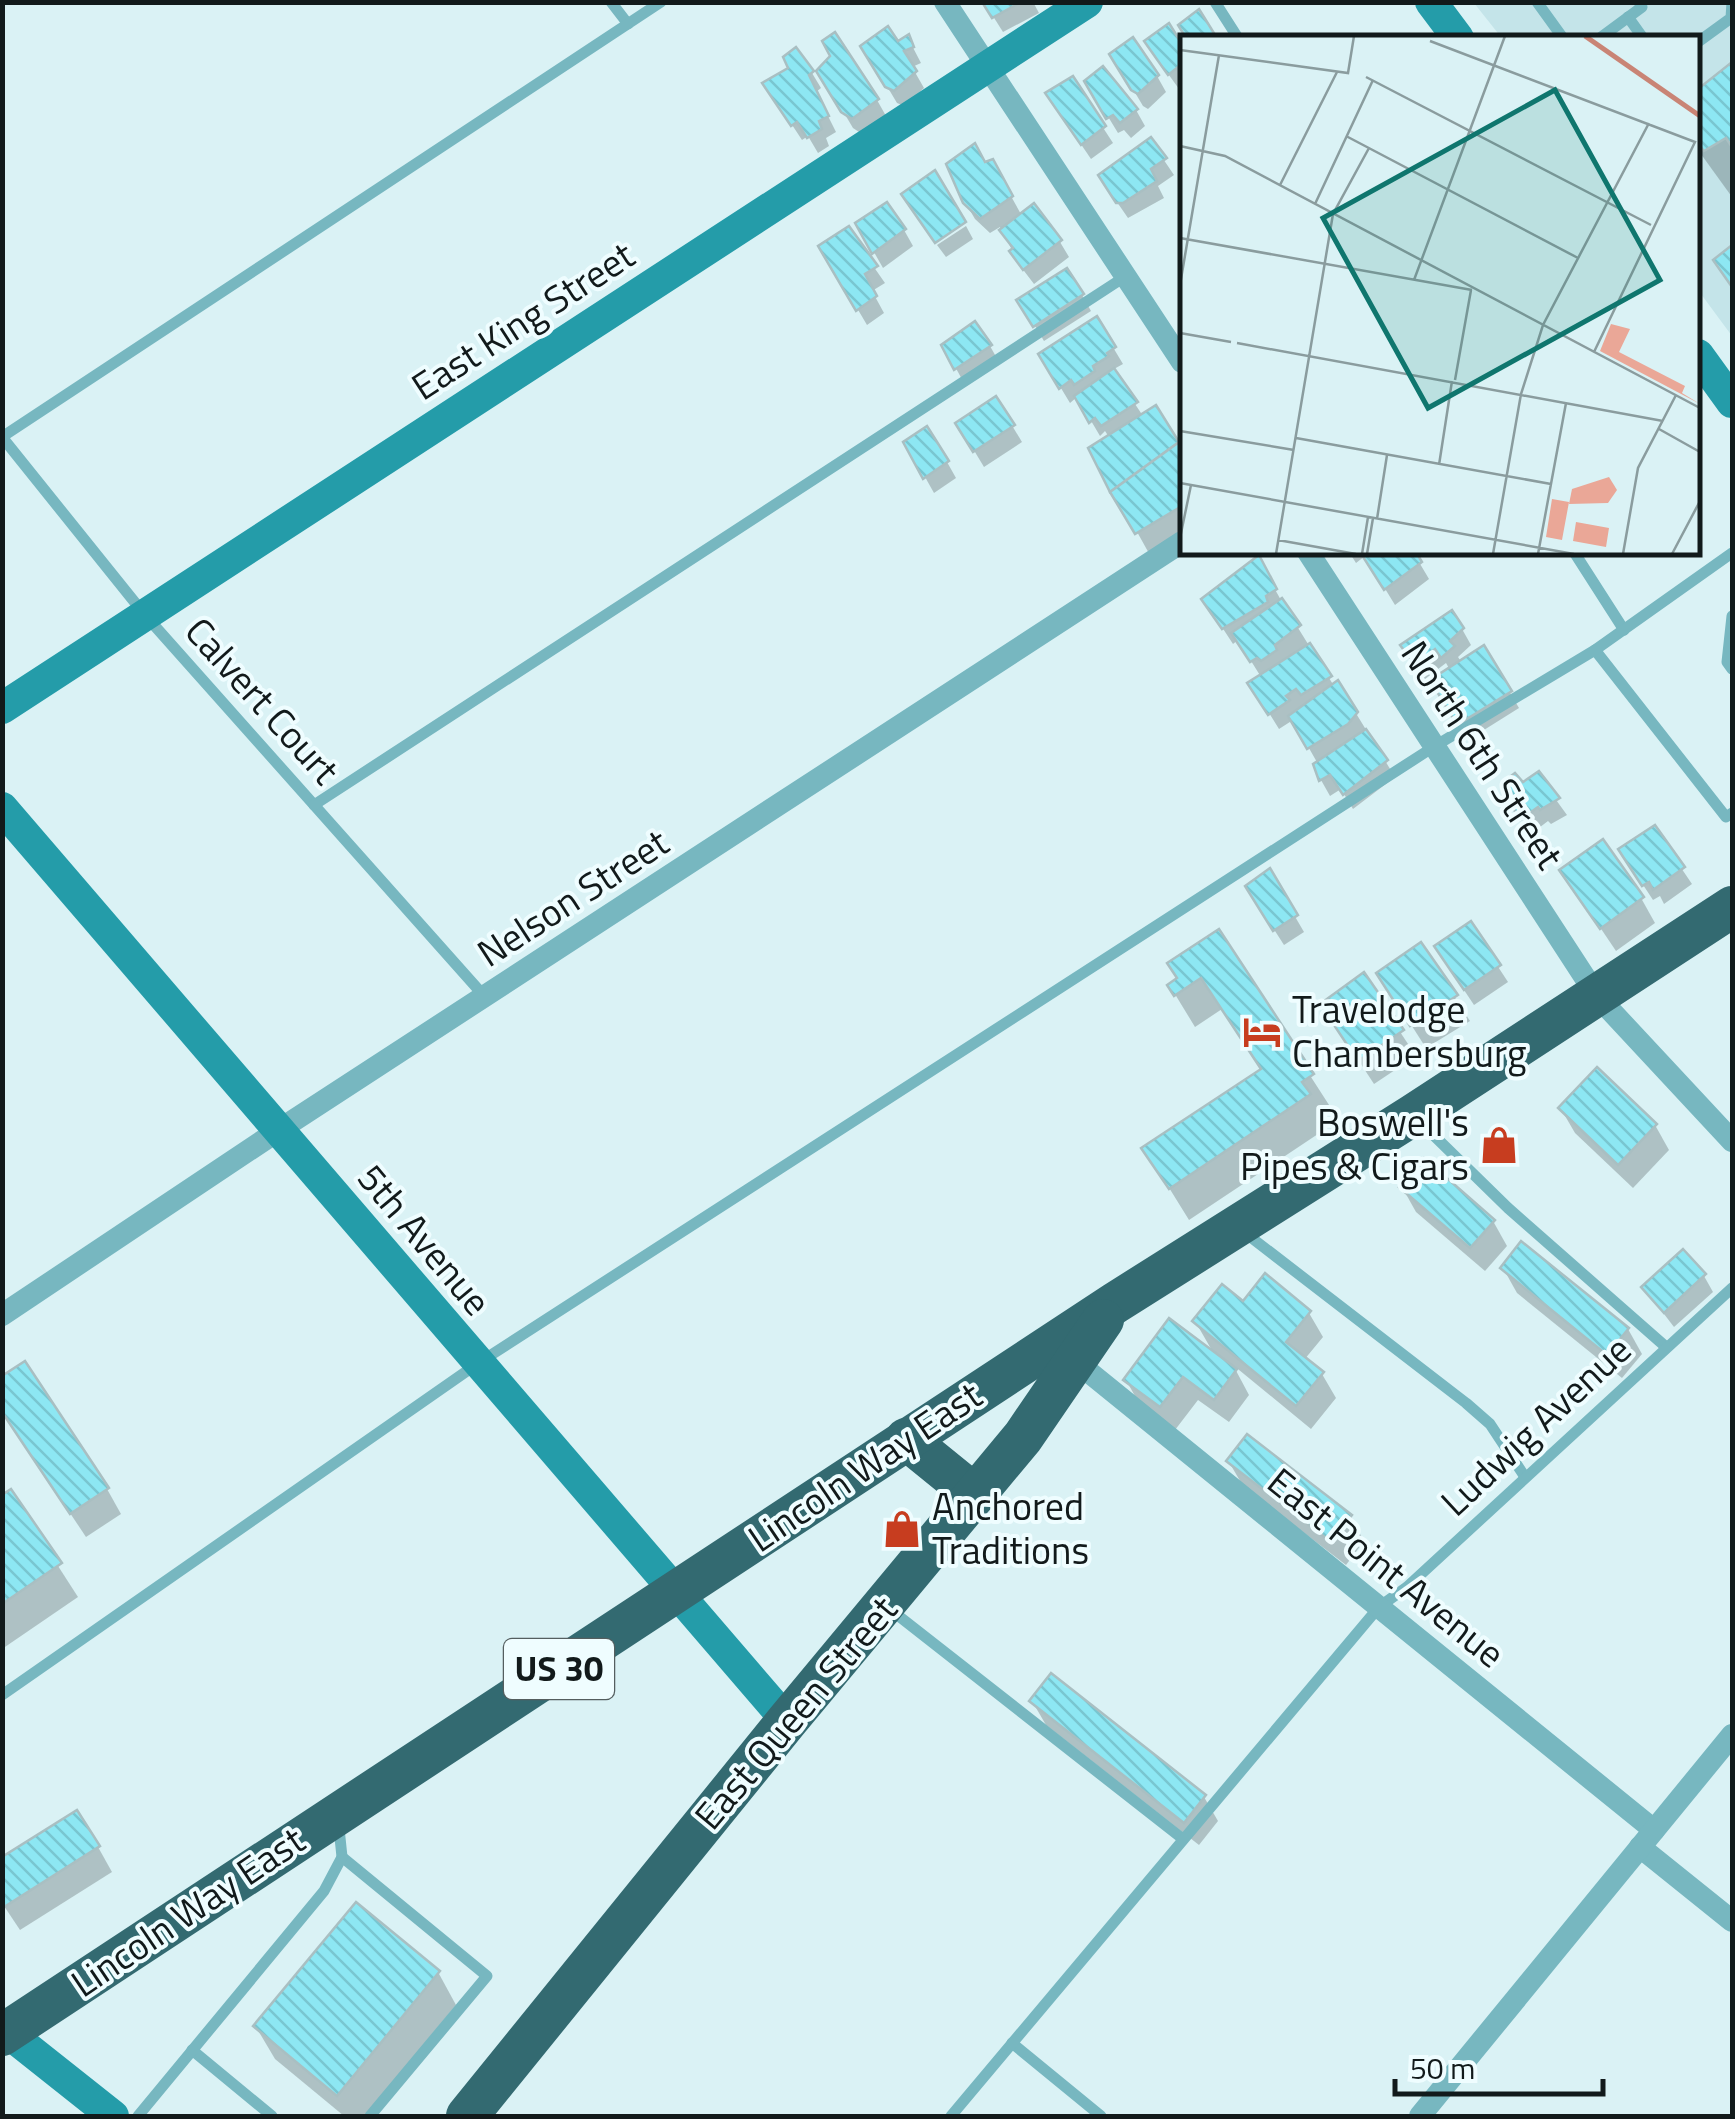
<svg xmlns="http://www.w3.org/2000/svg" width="1735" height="2119" viewBox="0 0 1735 2119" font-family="'Titillium Web',sans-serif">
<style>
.built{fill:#c4e4e9}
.shadow{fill:#0003}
.building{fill:url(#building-back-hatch);stroke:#a9bfc2;stroke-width:2.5}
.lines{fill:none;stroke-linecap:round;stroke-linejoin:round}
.lane{stroke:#77b7c0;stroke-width:11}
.street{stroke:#77b7c0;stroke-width:22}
.secondary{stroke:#249ca9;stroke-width:32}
.highway{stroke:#336a71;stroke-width:42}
.labels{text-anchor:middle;stroke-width:8;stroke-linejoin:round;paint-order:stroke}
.shield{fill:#effdff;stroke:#545e5f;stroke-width:2.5}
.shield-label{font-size:35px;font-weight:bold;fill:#121a1b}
.street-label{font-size:38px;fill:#121a1b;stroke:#effdff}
.poi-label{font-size:38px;fill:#121a1b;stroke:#effdff;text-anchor:start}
.inset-river{fill:none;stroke:#c98475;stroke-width:5}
.inset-road{fill:none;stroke:#8a9c9e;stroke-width:2.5}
.view{fill:#0f766e;fill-opacity:0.15;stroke:#0f766e;stroke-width:5}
.inset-edge{fill:none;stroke:#121a1b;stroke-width:5}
</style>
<defs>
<pattern id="building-back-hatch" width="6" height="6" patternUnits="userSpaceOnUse" patternTransform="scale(2.5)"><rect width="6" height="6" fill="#8de7f3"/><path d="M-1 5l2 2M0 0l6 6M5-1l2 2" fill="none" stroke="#79c6d0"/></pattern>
</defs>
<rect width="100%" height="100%" fill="#daf2f5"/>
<polygon class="built" points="1474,3 1732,3 1732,336 1698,290 1698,38 1501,37"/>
<g class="shadow">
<polygon points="984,2 1033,2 1039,13 1003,32"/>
<polygon points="1169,26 1182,48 1182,86 1179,89 1156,57"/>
<polygon points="908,38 921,63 912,67 924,88 904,106 897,103 863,46 897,45"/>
<polygon points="1112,54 1157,76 1166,92 1148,109 1143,106"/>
<polygon points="833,57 877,100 886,116 862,134 853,128 819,71"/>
<polygon points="1732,65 1732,197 1698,150 1698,92"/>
<polygon points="812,73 821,88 816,92 836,132 826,138 829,146 818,153 808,136 802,140 775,99"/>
<polygon points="1072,80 1113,143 1091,159 1057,109"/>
<polygon points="1087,82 1136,110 1145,126 1131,138 1124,130 1118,133"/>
<polygon points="1151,141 1174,175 1158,186 1164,198 1128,218 1110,192"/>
<polygon points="992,162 1022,216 1060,242 1069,257 1034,284 1021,267 1000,227 990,233 975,219 965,202"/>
<polygon points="858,224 904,230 913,246 883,268"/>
<polygon points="966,226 973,239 946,257 937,245"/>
<polygon points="848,230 885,283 872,291 884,313 867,325 821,247"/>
<polygon points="1082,295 1091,311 1044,341 1020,301"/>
<polygon points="1096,319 1123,364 1114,369 1115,374 1143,416 1155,408 1178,446 1182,443 1182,538 1151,557 1091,449 1109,437 1105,431 1100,436 1077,397 1070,403 1041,355"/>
<polygon points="944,346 990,346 999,362 965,385"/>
<polygon points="996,399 1022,442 984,467 958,424"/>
<polygon points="906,443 947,462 956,478 934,493"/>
<polygon points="1349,552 1413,552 1429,579 1395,605 1365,556 1356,563"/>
<polygon points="1258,559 1282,602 1334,686 1338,684 1395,777 1353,809 1341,789 1330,796 1321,780 1318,764 1293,720 1279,729 1251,684 1261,677 1238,640 1233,644 1214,615"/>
<polygon points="1462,629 1471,645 1458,657 1462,663 1484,649 1519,708 1468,740 1433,681 1450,670 1446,663 1425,679 1413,662"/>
<polygon points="1538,775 1567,815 1551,824 1548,821 1531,834 1507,794"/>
<polygon points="1654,828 1692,884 1664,904 1660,896 1653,900 1630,865"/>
<polygon points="1562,871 1641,898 1655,923 1616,951"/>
<polygon points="1269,872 1304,932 1284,945 1257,903"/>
<polygon points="1470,924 1508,982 1474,1005 1446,963"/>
<polygon points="1218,933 1331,1108 1320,1115 1327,1128 1189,1220 1145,1149 1263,1071 1222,1009 1195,1027 1170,986"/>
<polygon points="1421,945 1470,1021 1426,1048 1394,998"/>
<polygon points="1363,976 1416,1056 1374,1084 1338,1029"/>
<polygon points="1561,1109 1655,1125 1669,1150 1633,1188 1575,1133"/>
<polygon points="1402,1187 1493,1221 1507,1246 1485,1271 1416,1212"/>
<polygon points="1503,1268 1628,1329 1642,1354 1622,1378 1517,1293"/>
<polygon points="1704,1276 1713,1292 1674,1327 1644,1288"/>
<polygon points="1243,1305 1309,1313 1323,1337 1304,1360 1322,1374 1336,1398 1311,1429 1233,1365 1249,1395 1229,1422 1198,1400 1175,1430 1140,1405 1126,1380 1214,1354 1195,1321"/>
<polygon points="2,1411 107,1489 121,1514 86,1537"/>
<polygon points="1229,1462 1350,1516 1364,1541 1346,1565 1243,1486"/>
<polygon points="11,1493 78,1597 2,1649 2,1498"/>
<polygon points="1032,1701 1204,1797 1218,1821 1199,1845 1046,1725"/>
<polygon points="98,1847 112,1872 20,1930 2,1903 2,1860"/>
<polygon points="438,1972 456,2005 365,2116 344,2116 275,2059 256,2027"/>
</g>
<g class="building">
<polygon points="982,2 1021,2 992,18"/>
<polygon points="1199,9 1217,38 1186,38 1178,25"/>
<polygon points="1169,23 1182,44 1182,64 1168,75 1144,41"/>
<polygon points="888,26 898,41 909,34 914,47 904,51 917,71 894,91 885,87 860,46"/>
<polygon points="835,32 879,99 852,119 841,112 816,71 830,56 822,41"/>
<polygon points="1133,37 1159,75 1138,94 1131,90 1109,54"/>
<polygon points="796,47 814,71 809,75 829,116 819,121 822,129 807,138 797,122 791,126 762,83 788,68 783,57"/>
<polygon points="1732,62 1732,147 1726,138 1704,151 1698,144 1698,89"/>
<polygon points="1103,66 1138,109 1120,123 1113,115 1106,119 1084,81"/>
<polygon points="1073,76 1106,126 1081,145 1045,93"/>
<polygon points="1151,137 1167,158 1151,169 1157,181 1123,203 1116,203 1098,175"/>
<polygon points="975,143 985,162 993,159 1013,196 980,219 963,203 946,164"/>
<polygon points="935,170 966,222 935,243 901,194"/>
<polygon points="887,202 906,229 872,254 855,223"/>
<polygon points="1034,203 1062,240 1023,270 1009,251 1013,248 999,230"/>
<polygon points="849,226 878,266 865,274 877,296 856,311 818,246"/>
<polygon points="1732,245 1732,287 1713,260"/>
<polygon points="1067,268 1084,294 1033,327 1016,300"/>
<polygon points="1097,316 1116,347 1107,353 1109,356 1093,366 1095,371 1074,385 1071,380 1059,389 1038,354"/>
<polygon points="975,321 992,345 954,370 941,345"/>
<polygon points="1114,368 1138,402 1101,426 1095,418 1089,423 1074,396"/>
<polygon points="996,396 1015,425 973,452 955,423"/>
<polygon points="1156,405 1179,442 1110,492 1088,448"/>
<polygon points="927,426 949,461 923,479 903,442"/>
<polygon points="1182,440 1182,506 1135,534 1110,492"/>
<polygon points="1360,552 1416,552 1422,562 1384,590"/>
<polygon points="1259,555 1277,589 1266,596 1268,602 1222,629 1201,599"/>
<polygon points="1282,598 1301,625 1275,645 1277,650 1261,661 1257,658 1250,662 1231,633"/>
<polygon points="1452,610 1464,628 1450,641 1455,646 1441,658 1435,649 1415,665 1400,645"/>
<polygon points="1310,643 1332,676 1301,695 1296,689 1286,696 1290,700 1268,715 1247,683"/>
<polygon points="1484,645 1512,691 1457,725 1430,680"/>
<polygon points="1338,680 1358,712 1348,724 1307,749 1288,716"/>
<polygon points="1366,729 1388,760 1343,795 1330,775 1319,781 1313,764"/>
<polygon points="1539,771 1560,798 1540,810 1538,807 1520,820 1504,793 1508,791 1503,782 1515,773 1523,782"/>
<polygon points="1655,825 1685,867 1653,890 1649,882 1642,886 1618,849"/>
<polygon points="1603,839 1644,897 1600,929 1559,870"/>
<polygon points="1270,868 1298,915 1273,931 1245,886"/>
<polygon points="1471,921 1501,965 1464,990 1434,946"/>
<polygon points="1219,929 1314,1074 1302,1082 1311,1094 1169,1189 1141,1148 1261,1069 1201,978 1174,996 1167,985 1177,978 1167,963"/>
<polygon points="1421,942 1458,995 1410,1026 1376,973"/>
<polygon points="1364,972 1404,1030 1358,1061 1320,1004"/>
<polygon points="1597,1067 1657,1124 1618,1165 1558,1108"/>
<polygon points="1424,1158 1495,1220 1470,1248 1399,1187"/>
<polygon points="1521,1241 1629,1328 1607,1355 1500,1268"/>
<polygon points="1683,1249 1706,1274 1664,1313 1641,1287"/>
<polygon points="1265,1273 1311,1311 1286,1342 1324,1372 1296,1406 1192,1321 1222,1284 1243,1301"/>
<polygon points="1169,1318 1237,1369 1214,1400 1183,1377 1160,1407 1123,1380"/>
<polygon points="25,1361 109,1488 70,1514 2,1412 2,1376"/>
<polygon points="1247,1434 1352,1515 1331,1542 1226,1461"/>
<polygon points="11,1489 62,1563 2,1604 2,1495"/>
<polygon points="1051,1673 1206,1795 1184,1823 1029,1701"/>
<polygon points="77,1810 100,1846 4,1907 2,1857"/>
<polygon points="356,1902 440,1971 337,2096 253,2026"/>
</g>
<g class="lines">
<g class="lane">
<polyline points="611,2 628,24"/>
<polyline points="1215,2 1238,38"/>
<polyline points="1537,2 1563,38"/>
<polyline points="1628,17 1643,38"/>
<polyline points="1600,38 1642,7 1639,2"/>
<polyline points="1698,42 1731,18 1732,2"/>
<polyline points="2,437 661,2"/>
<polyline points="2,437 145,615 485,997"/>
<polyline points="1574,552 1624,630"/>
<polyline points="1732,616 1727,662 1732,669"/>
<polyline points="1595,650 1726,817 1732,813"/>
<polyline points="314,805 1126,276"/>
<polyline points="1418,1120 1508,1208 1666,1347"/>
<polyline points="1244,1232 1466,1403 1490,1424 1525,1477"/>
<polyline points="891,1610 1183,1839"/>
<polyline points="2,1695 477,1364 1435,746 1595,650 1732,553"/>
<polyline points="342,1857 487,1976 370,2116"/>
<polyline points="1012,2043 1101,2116"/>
<polyline points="192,2050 272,2116"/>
<polyline points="138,2116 324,1891 342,1857 339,1828"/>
<polyline points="951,2116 1379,1607 1407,1587 1732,1288"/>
</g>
<g class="street">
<polyline points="945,2 1182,362"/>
<polyline points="1308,552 1597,996 1732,1141"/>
<polyline points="2,1315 279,1130 1182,542"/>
<polyline points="1074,1360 1654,1830"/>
<polyline points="1640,1847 1732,1921"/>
<polyline points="1420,2116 1732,1735"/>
</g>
<g class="secondary">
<polyline points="1431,2 1458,38"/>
<polyline points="1698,355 1732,402"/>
<polyline points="2,708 1087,2"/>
<polyline points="2,808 787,1721"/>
<polyline points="7,2032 113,2116"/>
</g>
<g class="highway">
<polyline points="906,1439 975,1495"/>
<polyline points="2,2035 1115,1303 1413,1115 1732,907"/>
<polyline points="467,2116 787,1721 1023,1437 1103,1320"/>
</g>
</g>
<defs>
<g id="hotel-bare" transform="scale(3)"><path d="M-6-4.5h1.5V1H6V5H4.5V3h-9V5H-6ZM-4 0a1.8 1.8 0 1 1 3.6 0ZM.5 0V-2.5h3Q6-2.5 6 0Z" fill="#c73d1f" stroke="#effdff" stroke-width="2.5" paint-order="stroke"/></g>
<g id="shop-bare" transform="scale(3)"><path d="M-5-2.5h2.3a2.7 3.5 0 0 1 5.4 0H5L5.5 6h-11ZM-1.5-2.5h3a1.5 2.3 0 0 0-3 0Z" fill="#c73d1f" stroke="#effdff" stroke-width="2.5" paint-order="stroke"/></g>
</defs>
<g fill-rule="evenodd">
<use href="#hotel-bare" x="1262" y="1032"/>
<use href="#shop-bare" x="1499" y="1145"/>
<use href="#shop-bare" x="902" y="1529"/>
</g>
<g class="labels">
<rect class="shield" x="504" y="1639" width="110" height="60" rx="8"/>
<g class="shield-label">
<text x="559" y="1681">US 30</text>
</g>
<g class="street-label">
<text transform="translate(523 321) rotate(-33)" y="13">East King Street</text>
<text transform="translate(262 701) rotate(48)" y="13">Calvert Court</text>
<text transform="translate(1482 755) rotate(57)" y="13">North 6th Street</text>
<text transform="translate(573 898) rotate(-33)" y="13">Nelson Street</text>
<text transform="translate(424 1240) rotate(50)" y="13">5th Avenue</text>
<text transform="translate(1536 1426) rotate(-43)" y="13">Ludwig Avenue</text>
<text transform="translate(865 1467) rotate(-34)" y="13">Lincoln Way East</text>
<text transform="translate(1386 1568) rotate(39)" y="13">East Point Avenue</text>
<text transform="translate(796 1713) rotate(-50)" y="13">East Queen Street</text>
<text transform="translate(188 1912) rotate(-34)" y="13">Lincoln Way East</text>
</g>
<g class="poi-label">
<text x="1292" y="1023">Travelodge<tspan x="1292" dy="44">Chambersburg</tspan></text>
<text x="1469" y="1136" text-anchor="end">Boswell's<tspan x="1469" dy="44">Pipes &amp; Cigars</tspan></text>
<text x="932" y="1520">Anchored<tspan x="932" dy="44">Traditions</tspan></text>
</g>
</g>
<g transform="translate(1180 35)">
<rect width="520" height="520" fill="#daf2f5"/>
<path d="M431,289l19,5 -11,23 66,34 -3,7 18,11 -100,-53z" fill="#eaa797"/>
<path d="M429,442l8,13 -9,13 -39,1 3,-15z" fill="#eaa797"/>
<path d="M372,464l17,3 -7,38 -16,-3zM396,487l33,6 -3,19 -33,-6z" fill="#eaa797"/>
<path class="inset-river" d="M405,1l115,80"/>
<path class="inset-road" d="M250,6l265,101 -101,210M0,15l168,23 6,-37M186,42l285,148M166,101l232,122M0,111l45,10 475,252M100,150l57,-113M135,169l58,-124M0,203l292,52M234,245l91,-244M0,250l39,-230M0,298l51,9M57,308l426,78M275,345l16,-90M479,394l41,23M0,396l114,19M116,403l255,46M259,430l13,-84M0,448l394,71M197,484l10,-64M0,503l11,-53M98,505l78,14M96,519l57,-340 36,-66M182,519l6,-37M187,519l6,-36M313,519l28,-160 22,-69 106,-202M358,519l28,-151M443,519l15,-86 38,-73M492,519l28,-53"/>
<path class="view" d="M375,55l105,190 -232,128 -105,-190z"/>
<rect width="520" height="520" class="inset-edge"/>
</g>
<rect width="1735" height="2119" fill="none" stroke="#121a1b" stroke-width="10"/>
<path d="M1395 2079v15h208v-15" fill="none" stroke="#121a1b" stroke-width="5"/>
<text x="1410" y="2079" font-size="30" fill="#121a1b" stroke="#effdff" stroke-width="8" paint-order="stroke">50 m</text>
</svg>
